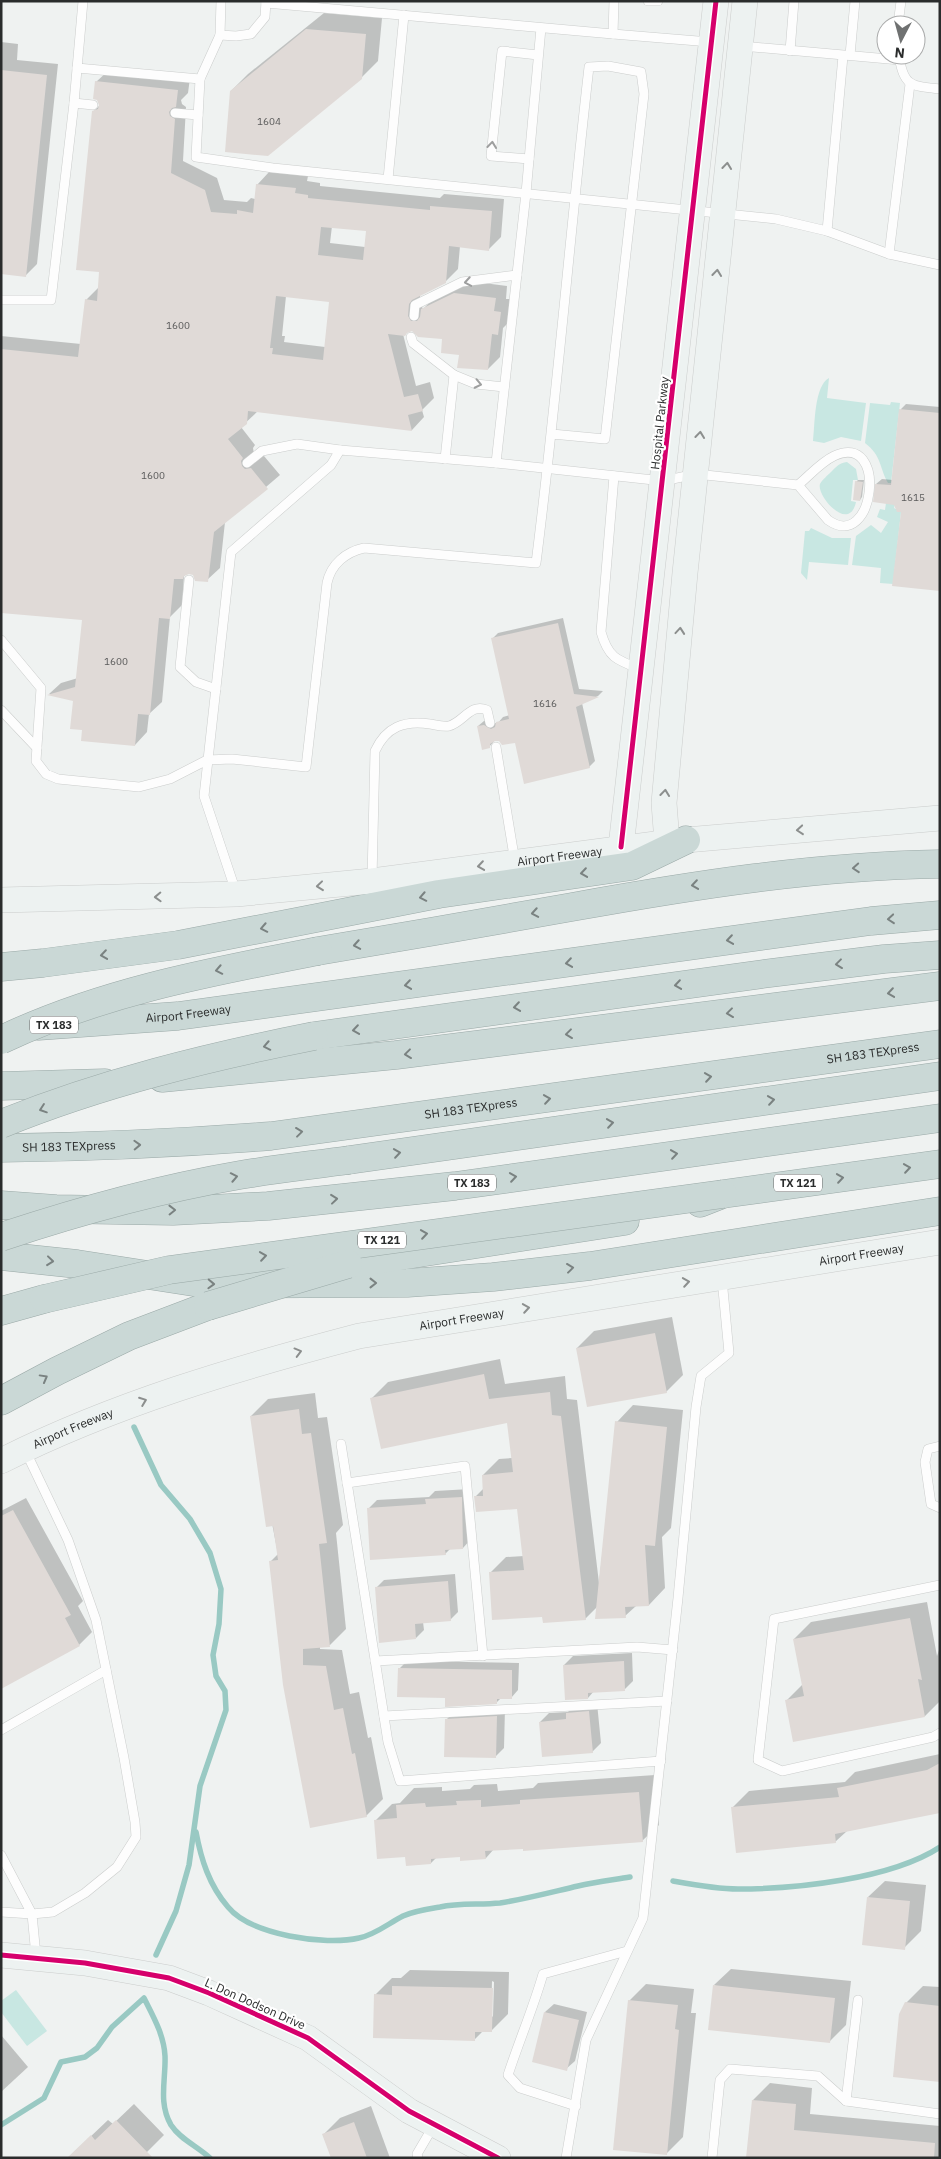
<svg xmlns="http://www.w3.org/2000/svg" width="941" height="2159" viewBox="0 0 941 2159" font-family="'IBM Plex Sans',sans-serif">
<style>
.green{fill:#c8e7e2}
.shadow{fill:#0003;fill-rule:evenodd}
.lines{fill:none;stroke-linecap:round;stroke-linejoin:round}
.stream{stroke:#99c9c3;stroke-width:5.5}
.building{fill:#e0dad7;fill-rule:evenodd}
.lane-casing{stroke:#cbcdcc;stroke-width:10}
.secondary-casing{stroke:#cbcdcc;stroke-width:26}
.highway-casing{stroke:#9aa9a7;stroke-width:29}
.lane{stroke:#fdfdfd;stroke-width:9}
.secondary{stroke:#edf2f1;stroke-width:25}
.highway{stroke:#cad8d6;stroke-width:28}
.highway-bridge-casing{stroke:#9aa9a7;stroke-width:29;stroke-linecap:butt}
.highway-bridge{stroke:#cad8d6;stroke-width:28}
.cycleway-casing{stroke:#fff;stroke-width:8}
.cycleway{stroke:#d6006c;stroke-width:5}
.oneway{stroke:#9e9f9f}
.oneway2{stroke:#8c8f8e}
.oneway3{stroke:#7a8281}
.labels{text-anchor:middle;stroke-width:4.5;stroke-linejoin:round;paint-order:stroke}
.number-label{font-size:10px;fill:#5a5a5a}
.shield{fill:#fff;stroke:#6a6b6b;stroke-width:1}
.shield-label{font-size:11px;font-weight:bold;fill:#2a2c2c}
.street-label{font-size:12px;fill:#2a2c2c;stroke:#fff}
</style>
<rect width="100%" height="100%" fill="#eff2f1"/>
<g class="green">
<path d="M829,378l-2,20 39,5 -5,38 -20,-4 -17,6 -11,-2c2,-16 1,-55 16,-63z"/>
<path d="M891,402l9,1 -9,80h-3c-9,-16 -6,-27 -23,-40l5,-40 20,2z"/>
<path d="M847,462l9,7 2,11h-5l-2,21 5,1c-7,32 -40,-7 -36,-18 2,-4 8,-9 11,-12 5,-5 8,-9 16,-10z"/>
<polygon points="886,503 895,504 894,508 901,512 893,584 880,583 881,568 852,565 856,536 871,525 881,533 888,522 877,517 880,509 885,510"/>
<polygon points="811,528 832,538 851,538 848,565 809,562 807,580 801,573 805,531 809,531"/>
<polygon points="16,1990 47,2031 27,2046 1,2012 1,2001"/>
</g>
<g class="shadow">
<polygon points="324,13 382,18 378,61 361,78 231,91 248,74"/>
<polygon points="1,42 18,44 17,60 58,64 37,264 25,276 1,273"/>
<path d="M109,70l81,8 -2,15 -7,7 1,4 4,3 -3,54 34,17 7,22 23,2 4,-4 4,1 2,-14 12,-13 39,4 -1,5 13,2v3l120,12 4,-4 60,5 -3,38 -12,12 -29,-3 -2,23 -13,13 -25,12v9l3,6 12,-12 33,-16 39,5 -1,13h7l-3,22 -7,7 -3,29 -12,12 -28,-16 -17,-15 -31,-9 -9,5 13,52 14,-4 4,16 -12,12 2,7 -12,13 -154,-19 -17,16 14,18 -2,3 1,6 4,3 6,-1 16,19 -55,47 -5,46 -13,12 -13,-6 -7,-1 -3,3 -2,29 -12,12 -8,85 -13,12 -2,18 -12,13 -52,-16 -9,-29 -25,-6 12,-11 17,-5 5,-60 -82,-6v-276l80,8 5,-44 13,-13 1,-16 -7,-159 7,-7 -4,-23zM332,226l35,4 -2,17 -35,-4zM286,296l44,5 -5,46 -41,-5 1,-6h-3z"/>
<polygon points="906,404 940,407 940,590 902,511 876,484 882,479 893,480 901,409"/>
<polygon points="858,480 864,480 862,497 860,500 856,482"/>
<polygon points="563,618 579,689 603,691 598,696 582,703 595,761 589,767 516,741 495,740 489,747 478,726 484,721 490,720 497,724 503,717 510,715 492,639 498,633"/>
<polygon points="672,1317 683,1375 666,1392 577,1348 594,1331"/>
<polygon points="500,1359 505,1384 565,1376 567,1399 577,1400 599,1583 617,1422 633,1405 683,1410 671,1528 662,1537 665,1588 649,1605 636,1606 625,1616 598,1606 585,1619 490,1573 506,1557 524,1556 518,1508 475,1497 484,1488 483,1475 499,1459 512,1458 508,1421 372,1398 388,1382"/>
<polygon points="315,1393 318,1418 327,1417 343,1525 336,1533 346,1629 330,1645 320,1646 320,1649 342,1650 350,1694 359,1692 368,1738 371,1737 383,1799 366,1816 311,1826 271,1561 278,1554 251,1416 268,1399"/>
<polygon points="470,1489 471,1539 463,1548 451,1548 445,1554 368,1509 377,1500 429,1497 435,1491"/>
<polygon points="26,1498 83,1601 78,1606 92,1632 79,1645 1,1688 1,1511"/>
<polygon points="455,1574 458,1612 450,1620 423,1622 424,1630 416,1638 376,1588 384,1580"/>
<polygon points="927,1602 937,1656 940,1647 940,1701 925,1716 787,1700 803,1684 794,1639 811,1622"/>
<polygon points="632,1653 633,1681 625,1689 594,1691 588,1698 564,1665 573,1656"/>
<polygon points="407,1661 519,1663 518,1690 511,1698 501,1698 496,1703 446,1697 399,1669"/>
<polygon points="597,1703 601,1743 592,1752 540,1722 549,1713 568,1712 575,1704"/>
<polygon points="505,1708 504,1748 496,1756 446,1720 455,1711"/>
<polygon points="940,1754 940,1811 847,1831 835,1842 732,1808 749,1791 845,1782 855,1772"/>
<polygon points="655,1775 659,1825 642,1841 494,1849 486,1858 461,1856 437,1857 431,1863 406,1856 376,1820 392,1804 400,1803 414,1788 442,1787 442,1791 470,1789 474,1785 497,1784 498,1791 533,1788 538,1783"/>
<polygon points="885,1881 926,1885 921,1931 904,1948 868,1897"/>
<polygon points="731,1969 851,1981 846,2025 829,2042 714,1985"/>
<path d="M410,1970l99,2 -1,42 -17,17 -7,-1 -9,9 -100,-44 17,-17h9zM492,1981l2,1 -1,34 -2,2z"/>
<polygon points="646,1984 694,1989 691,2013 696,2013 683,2137 666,2154 629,2001"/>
<polygon points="923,1986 940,1987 940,2080 906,2003"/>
<polygon points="554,2004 587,2012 575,2061 566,2069 545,2012"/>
<polygon points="1,2035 28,2067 1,2092"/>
<polygon points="770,2083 812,2088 810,2114 940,2126 940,2158 747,2158 753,2100"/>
<polygon points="134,2104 164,2135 144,2155 68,2158 108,2120 113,2124"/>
<polygon points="371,2106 390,2158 332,2158 323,2135 340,2118"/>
</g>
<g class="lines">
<g class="stream">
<polyline points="134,1427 161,1485 190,1519 210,1553 221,1589 219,1624 213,1655 216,1676 225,1691 226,1710 200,1786 189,1865 176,1911 156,1955"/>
<path d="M196,1832c5,27 13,53 32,75 23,28 97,39 131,31 16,-3 30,-15 44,-22 11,-5 25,-7 37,-9 19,-4 40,-2 60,-4 26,-4 52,-11 78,-17 17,-4 34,-6 52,-9"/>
<path d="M673,1881c22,4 43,8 65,8 58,0 153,-10 202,-42"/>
<path d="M1,2125l43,-27 17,-36 24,-5 12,-9 15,-21 32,-29c9,18 20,37 21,58 1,23 -7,47 6,69 9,14 26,21 39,33"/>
</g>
</g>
<g class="building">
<polygon points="306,29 366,34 362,79 268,156 225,152 230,91"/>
<polygon points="1,70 47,75 26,277 1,274"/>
<path d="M95,81l83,9 -2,17 -4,1 -3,4 1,4 5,3 -4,54 34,17 6,22 26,2v-4l16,3 3,-29 40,4 -1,5 13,2v3l122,12v-4l62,5 -3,40 -40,-5 -3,37 -34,17 -3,4 -1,12 3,5h6l3,-4 1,-8 33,-16 42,5 -2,13 7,1 -3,23 -6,-1 -4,36 -31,-2 2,-13 -18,-2 1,-14 -24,-2 -6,-6 -5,2 -2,3 -17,-2 16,63 14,-3 5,17 -15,4 4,16 -164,-20 -1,13 -19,15 15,19 -2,3 1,5 3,3 6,-1 17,21 -54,43 -6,50 -13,-1 -2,-6 -4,-1 -5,2 -1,3h-9l-4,40 -11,-1 -9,97 -12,-1 -3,32 -54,-5 1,-11 -12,-1 3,-28 -26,-6 28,-8 7,-67 -81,-7v-264l77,8 7,-58 12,2 2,-29 -23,-2 16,-159 6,-2 1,-4 -2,-5 -4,-1zM321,227l45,4 -3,29 -45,-5zM276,296l53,6 -6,58 -51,-6 1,-6h-3z"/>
<polygon points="899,409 940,413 940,591 892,586 901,512 897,512 894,505 873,502 875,484 891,485"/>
<polygon points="855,481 863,482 860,501 853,500"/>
<polygon points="558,623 574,694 599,697 576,707 590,768 524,784 515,743 502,745 499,741 495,741 490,744 490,748 482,750 477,726 484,725 491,729 495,727 496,722 509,719 491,638"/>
<polygon points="655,1333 667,1393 587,1407 576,1348"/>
<polygon points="484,1374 489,1399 550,1392 552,1415 561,1416 586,1620 543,1623 542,1617 492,1620 489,1572 524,1570 517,1509 476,1512 474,1496 483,1496 482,1475 513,1472 507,1423 381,1449 370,1398"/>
<polygon points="299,1409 302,1434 311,1433 327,1543 319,1544 330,1647 303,1649 303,1665 326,1666 334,1710 343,1708 352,1754 355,1753 367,1817 310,1828 283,1685 269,1561 278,1560 273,1526 266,1527 250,1416"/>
<polygon points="615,1421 667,1427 655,1546 645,1545 649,1606 625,1607 626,1618 595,1619"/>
<polygon points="462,1497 463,1549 445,1550 446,1555 370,1560 367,1508 426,1504 425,1499"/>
<polygon points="13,1510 71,1615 65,1618 80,1646 1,1689 1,1516"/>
<polygon points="448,1581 451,1621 415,1624 416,1639 379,1643 375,1587"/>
<polygon points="910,1618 922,1680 918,1679 925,1717 793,1742 785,1700 804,1696 793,1639"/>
<polygon points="624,1661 625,1691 588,1693 588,1699 565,1700 563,1665"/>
<polygon points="398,1668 512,1670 512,1699 497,1699 497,1704 445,1707 445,1698 397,1697"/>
<polygon points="589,1711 593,1753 542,1757 539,1722 566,1719 566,1713"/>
<polygon points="497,1716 496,1758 444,1757 445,1719"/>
<polygon points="940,1763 940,1813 835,1834 836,1843 736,1853 731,1807 839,1797 837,1788 927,1770"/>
<polygon points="639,1792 643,1842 523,1851 523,1849 485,1851 486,1859 460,1861 460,1857 431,1859 431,1864 406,1866 405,1857 377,1859 374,1820 397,1818 396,1805 425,1803 426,1807 457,1805 456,1801 481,1800 481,1807 520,1804 520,1800"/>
<polygon points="867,1897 910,1901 905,1950 862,1945"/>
<polygon points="713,1985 835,1998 830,2043 708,2030"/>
<polygon points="392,1986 493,1988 492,2032 475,2032 475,2041 373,2038 374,1994 392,1995"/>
<polygon points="628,2000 678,2005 675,2029 679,2030 667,2155 613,2150"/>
<polygon points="905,2002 940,2006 940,2082 893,2077 899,2014"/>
<polygon points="544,2012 579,2020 567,2071 532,2062"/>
<polygon points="752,2100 796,2104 794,2130 935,2143 934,2158 746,2158"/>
<polygon points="116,2120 153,2158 67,2158 91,2135 95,2140"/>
<polygon points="354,2122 367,2158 331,2158 322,2134"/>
</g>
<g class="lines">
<g class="lane-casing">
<g id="lane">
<polyline points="221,1 220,35 236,36 251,34 265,17 266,1"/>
<polyline points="648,1 658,1"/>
<polyline points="266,3 613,34 614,1"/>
<polyline points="898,25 901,1"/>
<polyline points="613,34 710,42"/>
<polyline points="741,46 900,60"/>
<polyline points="790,51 794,1"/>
<polyline points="850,55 855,1"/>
<path d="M899,55c4,32 13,31 41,34"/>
<polyline points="77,68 200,79 220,35"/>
<polyline points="200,79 196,157 273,168 776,219 827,231 889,254 940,265"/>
<polyline points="74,103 93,105"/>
<polyline points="175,113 198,115"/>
<polyline points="529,159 491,156 502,51 538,55"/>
<polyline points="388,179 404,15"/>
<polyline points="827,231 843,56"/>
<polyline points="889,254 910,84"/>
<polyline points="1,300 51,300 74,103 83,1"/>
<polyline points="414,316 415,305 462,282 517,275"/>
<polyline points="411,337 413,343 454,375 476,384 504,387"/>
<polyline points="445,459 454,375"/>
<polyline points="247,463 262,451 297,444 340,450"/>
<polyline points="496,463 526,193 541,28"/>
<path d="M614,476l-13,156c7,25 15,28 39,37"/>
<polyline points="189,580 180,667 196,682 216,689"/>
<path d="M1,640l40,48 -5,73 10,13 12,5 81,8 31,-8 37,-19 25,-1 74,8 21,-184c4,-19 19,-31 37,-35l172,15c21,-165 34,-331 53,-496l19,-1 33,6 3,22 -39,345 -53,-5"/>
<polyline points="1,710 37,748"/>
<polyline points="496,747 515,862"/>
<path d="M372,879l3,-128c11,-24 29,-31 55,-27 6,1 13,3 19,2 15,-4 21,-23 38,-16l3,13"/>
<path d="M236,892l-32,-96 27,-244 100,-87 9,-15 156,13 167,18 33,-7 102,11 30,35c47,34 61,-90 6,-64 -13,6 -25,20 -36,29"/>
<polyline points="341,1444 388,1742 400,1781 661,1761"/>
<polyline points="940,1446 928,1449 925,1462 931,1504 940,1508"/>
<polyline points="26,1452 68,1540 96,1620 124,1758 135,1822 136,1837 117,1867 85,1893 53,1912 32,1914 36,1956"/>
<polyline points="347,1483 465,1466 483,1656"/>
<polyline points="940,1585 774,1619 758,1760 782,1771 933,1737 940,1733"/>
<polyline points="375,1661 637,1647 673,1650"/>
<polyline points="384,1716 667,1701"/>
<polyline points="1,1730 106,1670"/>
<polyline points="1,1855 32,1914"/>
<polyline points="1,1912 32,1914"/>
<polyline points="846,2101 858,2000"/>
<path d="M576,2106l-56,-18 -12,-13c11,-34 25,-66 35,-101l84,-23"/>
<polyline points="418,2158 417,2154 434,2125"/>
<polyline points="566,2158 586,2040 643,1918 678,1598 696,1407 701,1376 729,1353 722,1279"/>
<polyline points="712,2158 720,2080 730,2069 818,2076 846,2101 940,2114"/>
</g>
</g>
<g class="secondary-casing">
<g id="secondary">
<polyline points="667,842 664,803 685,573 745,1"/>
<polyline points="621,847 716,1"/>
<path id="s1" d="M1,900l235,-6 136,-13 314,-41 254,-22"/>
<path id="s2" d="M1,1461c113,-57 236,-93 358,-125l581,-94"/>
<polyline points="1,1955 85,1963 169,1978 209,1993 308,2038 409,2111 498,2158"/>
</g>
</g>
<g class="highway-casing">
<g id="highway">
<path d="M318,951c85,-14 169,-29 254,-44 122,-22 243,-41 368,-43"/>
<polyline points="1,967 43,963 178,945 439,894 632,866 686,840"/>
<path id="s3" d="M38,1026l140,-10 693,-95 69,-6"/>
<polyline points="314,1036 763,974 884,959 940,955"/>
<polyline points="162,1078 396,1055 940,986"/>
<polyline points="1,1086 105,1083"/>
<path id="s4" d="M1,1148c91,-1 180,-5 270,-12l669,-92"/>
<polyline points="349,1160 940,1076"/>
<polyline points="700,1203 723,1194 940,1164"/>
<polyline points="1,1205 56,1209 173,1211 268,1206 455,1186 940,1118"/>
<polyline points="1,1256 77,1264 206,1284 407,1283 493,1277 590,1266 940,1211"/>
<polyline points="348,1264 625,1221"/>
<polyline points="1,1311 44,1299"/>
<polyline points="1,1401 57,1371 129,1336 208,1306"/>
</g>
</g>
<use href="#lane" class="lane"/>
<use href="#secondary" class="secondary"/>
<use href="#highway" class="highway"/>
<g class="highway-bridge-casing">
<g id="highway-bridge">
<path d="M1,1040c100,-48 209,-68 317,-89"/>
<path d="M1,1124c101,-41 207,-67 313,-88"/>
<path d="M1,1237c78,-26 158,-48 239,-62 36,-6 73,-10 109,-15"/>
<polyline points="44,1299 169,1270 723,1194"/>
<polyline points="208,1306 348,1264"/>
</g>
</g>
<use href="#highway-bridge" class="highway-bridge"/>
<g class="cycleway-casing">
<g id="cycleway">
<polyline points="621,847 716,1"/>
<polyline points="1,1955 85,1963 169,1978 209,1993 308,2038 409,2111 498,2158"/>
</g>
</g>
<use href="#cycleway" class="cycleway"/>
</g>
<defs><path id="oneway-chevron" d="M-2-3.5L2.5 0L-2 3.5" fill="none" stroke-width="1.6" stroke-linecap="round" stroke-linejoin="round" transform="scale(1.25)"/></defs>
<g class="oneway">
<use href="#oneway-chevron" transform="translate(492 145) rotate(-84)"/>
<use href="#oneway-chevron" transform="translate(468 282) rotate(170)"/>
<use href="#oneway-chevron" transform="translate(478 384) rotate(12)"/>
</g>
<g class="oneway2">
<use href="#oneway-chevron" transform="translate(727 166) rotate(-84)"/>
<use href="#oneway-chevron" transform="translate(717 273) rotate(-84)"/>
<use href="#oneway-chevron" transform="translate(700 435) rotate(-84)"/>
<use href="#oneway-chevron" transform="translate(680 631) rotate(-85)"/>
<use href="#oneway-chevron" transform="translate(665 793) rotate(-84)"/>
<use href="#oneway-chevron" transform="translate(800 830) rotate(175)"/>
<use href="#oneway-chevron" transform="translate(481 866) rotate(172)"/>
<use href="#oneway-chevron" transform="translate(320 886) rotate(174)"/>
<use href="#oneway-chevron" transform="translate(158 897) rotate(178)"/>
<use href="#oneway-chevron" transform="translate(686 1282) rotate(-9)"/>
<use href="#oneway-chevron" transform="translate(526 1308) rotate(-9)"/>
<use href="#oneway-chevron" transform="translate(298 1352) rotate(-15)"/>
<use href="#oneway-chevron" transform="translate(143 1401) rotate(-21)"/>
</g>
<g class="oneway3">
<use href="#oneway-chevron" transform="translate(856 868) rotate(176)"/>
<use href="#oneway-chevron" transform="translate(584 873) rotate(172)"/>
<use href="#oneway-chevron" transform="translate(695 885) rotate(172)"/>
<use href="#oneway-chevron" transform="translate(423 897) rotate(169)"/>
<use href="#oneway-chevron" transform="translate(535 913) rotate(170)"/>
<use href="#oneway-chevron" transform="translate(891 919) rotate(175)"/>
<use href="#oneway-chevron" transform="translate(264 928) rotate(169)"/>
<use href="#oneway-chevron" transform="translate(730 940) rotate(172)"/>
<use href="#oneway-chevron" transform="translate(357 945) rotate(170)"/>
<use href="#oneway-chevron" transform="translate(104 955) rotate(172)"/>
<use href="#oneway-chevron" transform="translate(569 963) rotate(172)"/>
<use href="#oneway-chevron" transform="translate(839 964) rotate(173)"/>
<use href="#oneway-chevron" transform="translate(219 970) rotate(169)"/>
<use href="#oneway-chevron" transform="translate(408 985) rotate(172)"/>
<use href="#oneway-chevron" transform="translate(678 985) rotate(172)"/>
<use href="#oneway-chevron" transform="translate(891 993) rotate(172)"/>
<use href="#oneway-chevron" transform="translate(517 1007) rotate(172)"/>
<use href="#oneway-chevron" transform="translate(730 1013) rotate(173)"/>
<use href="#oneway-chevron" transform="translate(356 1030) rotate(172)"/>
<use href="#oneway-chevron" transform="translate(569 1034) rotate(173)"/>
<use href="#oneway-chevron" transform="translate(267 1046) rotate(169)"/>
<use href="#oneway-chevron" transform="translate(408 1054) rotate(173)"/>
<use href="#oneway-chevron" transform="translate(708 1077) rotate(-8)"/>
<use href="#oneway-chevron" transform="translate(547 1099) rotate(-8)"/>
<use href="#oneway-chevron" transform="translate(771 1100) rotate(-8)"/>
<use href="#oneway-chevron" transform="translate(43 1109) rotate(161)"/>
<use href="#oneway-chevron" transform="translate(610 1123) rotate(-8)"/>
<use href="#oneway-chevron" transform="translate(299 1132) rotate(-7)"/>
<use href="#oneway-chevron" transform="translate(137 1145) rotate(-2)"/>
<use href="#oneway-chevron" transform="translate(397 1153) rotate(-8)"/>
<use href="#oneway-chevron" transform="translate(674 1154) rotate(-8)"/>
<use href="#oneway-chevron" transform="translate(907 1168) rotate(-8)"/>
<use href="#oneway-chevron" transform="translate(234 1177) rotate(-11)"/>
<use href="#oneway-chevron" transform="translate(513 1177) rotate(-8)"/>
<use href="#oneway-chevron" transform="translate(840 1178) rotate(-8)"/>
<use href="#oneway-chevron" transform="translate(334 1199) rotate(-6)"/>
<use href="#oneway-chevron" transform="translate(172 1210) rotate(-1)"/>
<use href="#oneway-chevron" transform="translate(424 1234) rotate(-8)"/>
<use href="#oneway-chevron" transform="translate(263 1256) rotate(-8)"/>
<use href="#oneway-chevron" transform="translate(50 1261) rotate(6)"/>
<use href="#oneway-chevron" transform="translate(570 1268) rotate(-7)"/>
<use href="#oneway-chevron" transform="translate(373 1283)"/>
<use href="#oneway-chevron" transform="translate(211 1284) rotate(2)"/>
<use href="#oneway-chevron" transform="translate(44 1378) rotate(-29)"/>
</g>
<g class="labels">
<g class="number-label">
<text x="269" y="125">1604</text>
<text x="178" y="329">1600</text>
<text x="153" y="479">1600</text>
<text x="913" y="501">1615</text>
<text x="116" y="665">1600</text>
<text x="545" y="707">1616</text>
</g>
<g class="shield">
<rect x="30" y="1016.5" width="48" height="17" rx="4"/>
<rect x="448" y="1174.5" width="48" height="17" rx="4"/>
<rect x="774" y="1174.5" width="48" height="17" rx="4"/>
<rect x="358" y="1231.5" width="48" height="17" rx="4"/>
</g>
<g class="shield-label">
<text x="54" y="1029">TX 183</text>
<text x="472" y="1187">TX 183</text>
<text x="798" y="1187">TX 121</text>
<text x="382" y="1244">TX 121</text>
</g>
<g class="street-label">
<text transform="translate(660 423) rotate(-84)" y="4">Hospital Parkway</text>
<text dy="4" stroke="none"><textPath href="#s1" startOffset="561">Airport Freeway</textPath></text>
<text dy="4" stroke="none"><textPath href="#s3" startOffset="151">Airport Freeway</textPath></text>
<text dy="4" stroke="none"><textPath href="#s4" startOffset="878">SH 183 TEXpress</textPath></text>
<text dy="4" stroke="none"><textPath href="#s4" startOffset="472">SH 183 TEXpress</textPath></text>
<text dy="4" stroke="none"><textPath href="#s4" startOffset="68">SH 183 TEXpress</textPath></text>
<text dy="4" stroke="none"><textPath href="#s2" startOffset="889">Airport Freeway</textPath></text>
<text dy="4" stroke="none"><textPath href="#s2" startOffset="484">Airport Freeway</textPath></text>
<text dy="4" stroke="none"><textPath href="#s2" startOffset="79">Airport Freeway</textPath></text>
<text transform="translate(255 2004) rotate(24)" y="4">L. Don Dodson Drive</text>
</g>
</g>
<rect width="941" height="2159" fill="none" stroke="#2a2c2c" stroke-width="5"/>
<g transform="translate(901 40) rotate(186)"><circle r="24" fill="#ffffff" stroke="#aaabab"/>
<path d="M0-4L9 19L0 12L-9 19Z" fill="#6f7171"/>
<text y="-8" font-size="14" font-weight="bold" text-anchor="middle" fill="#2a2c2c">N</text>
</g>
</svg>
